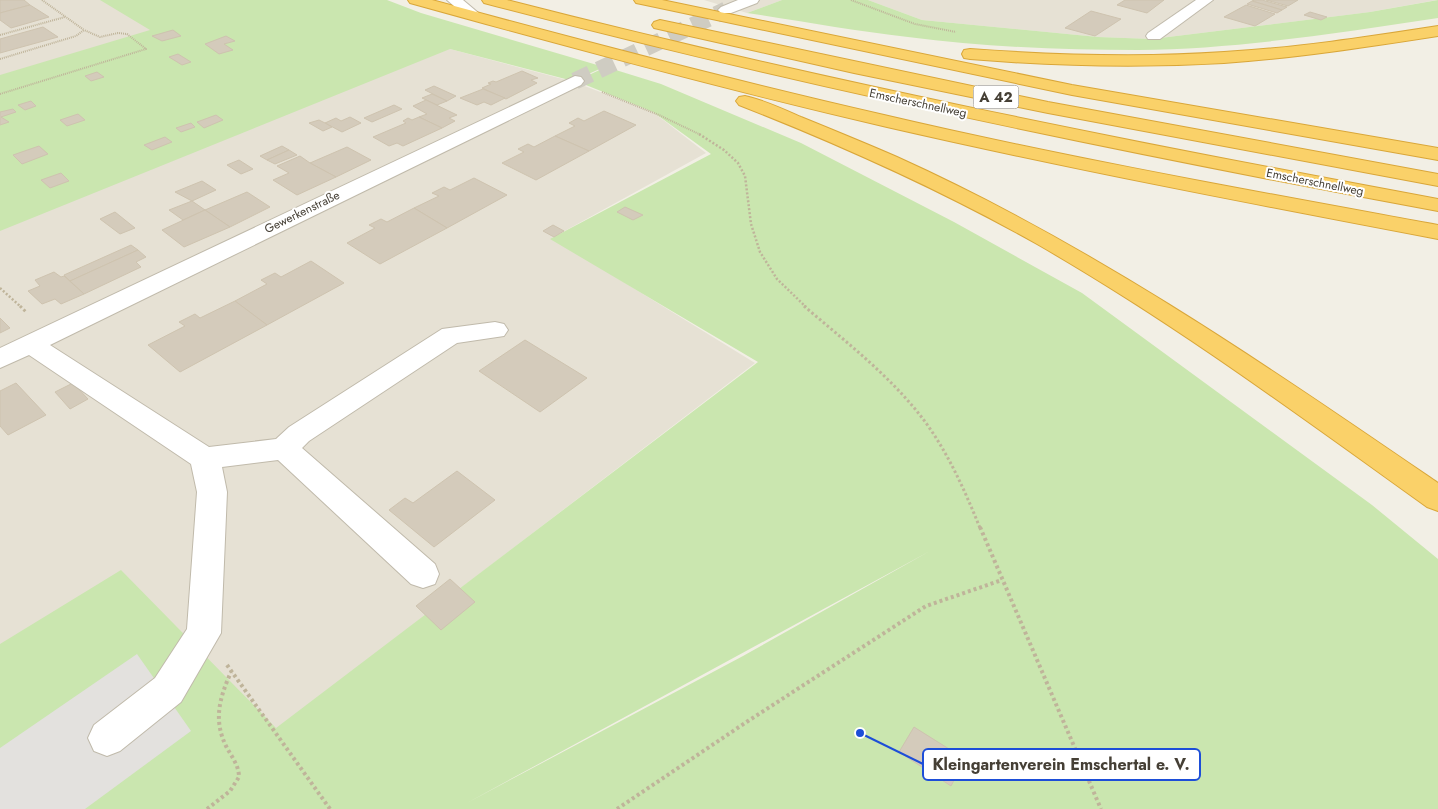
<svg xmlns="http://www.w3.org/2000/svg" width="1438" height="809" viewBox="0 0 1438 809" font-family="Jost,sans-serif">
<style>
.residential{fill:#e6e1d4}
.green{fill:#cae6af;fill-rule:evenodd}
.parking{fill:#e3e1de}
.building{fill:#d4cbbb;stroke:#cec3af}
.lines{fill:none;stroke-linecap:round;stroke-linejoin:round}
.minor-tunnel{stroke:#cfccc2;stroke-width:17;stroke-dasharray:17 9;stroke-linecap:butt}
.minor-casing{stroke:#c0baab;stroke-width:2}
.highway-casing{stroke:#d9a639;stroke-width:2}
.path-far3{stroke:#bfb49a;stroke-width:2;stroke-dasharray:1 1;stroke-linecap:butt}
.path-far2{stroke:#bfb49a;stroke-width:2.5;stroke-dasharray:2 2;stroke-linecap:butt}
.path-far1{stroke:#bfb49a;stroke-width:3;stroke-dasharray:2.5 2.5;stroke-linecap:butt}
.path{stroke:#bfb49a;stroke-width:4;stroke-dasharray:3 3;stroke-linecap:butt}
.minor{fill:#fff;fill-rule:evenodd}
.highway{fill:#fad169;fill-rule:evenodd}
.labels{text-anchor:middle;stroke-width:4;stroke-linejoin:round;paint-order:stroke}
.far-street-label{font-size:12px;fill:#453f35;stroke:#fff}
.shield{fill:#fff;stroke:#7d7972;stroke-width:1}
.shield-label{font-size:14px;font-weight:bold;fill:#453f35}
.leader{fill:none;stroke:#1d4ed8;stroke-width:2}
.callout-dot{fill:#1d4ed8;stroke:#fff;stroke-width:2}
.callout{fill:#fff;stroke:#1d4ed8;stroke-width:2}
.callout-label{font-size:16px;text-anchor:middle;font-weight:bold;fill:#453f35}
</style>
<rect width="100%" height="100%" fill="#f2efe5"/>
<g class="residential">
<polygon points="0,0 294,0 450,49 574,82 653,112 706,153 552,238 755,363 274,731 0,644"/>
<polygon points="704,0 782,0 747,13"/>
<polygon points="868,0 1437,0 1370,12 1152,39 1098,37 922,20"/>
</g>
<g class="green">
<polygon points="100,0 387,0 421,13 604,67 573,81 450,49 0,231 0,75 150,30"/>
<path d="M782,0h86l54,20 176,17 54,2 218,-27 68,-12v18c-99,15 -200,31 -300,32 -76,0 -154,-3 -230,-13 -54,-6 -107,-16 -161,-24z"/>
<path d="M606,67l55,17 140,59 153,79 128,71 290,212 66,54v250h-1438v-165l121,-74 155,158 482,-366 -208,-123 161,-85 -58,-42 -77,-31zM930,551l-187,105 -278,148z"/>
</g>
<polygon class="parking" points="137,654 191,731 85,809 0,809 0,748"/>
<g class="building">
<polygon points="0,0 24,0 30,5 0,13"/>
<polygon points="1125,0 1164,0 1147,13 1117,5"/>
<polygon points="1255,0 1262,0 1287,7 1282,10 1252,1"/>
<polygon points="1266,0 1298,0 1288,6"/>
<polygon points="1252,1 1282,10 1277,13 1247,4"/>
<polygon points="30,5 49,17 11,28 0,20 0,13"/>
<polygon points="1246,5 1275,14 1255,26 1224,17"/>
<polygon points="1091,11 1121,19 1095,36 1065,28"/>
<polygon points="1310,12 1327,17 1321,20 1304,15"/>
<polygon points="43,27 58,37 0,53 0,39"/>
<polygon points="173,30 181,36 162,41 152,36"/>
<polygon points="226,36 235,41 224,44 233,50 219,54 205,44"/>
<polygon points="178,54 191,62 182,65 169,57"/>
<polygon points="522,71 538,78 531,80 537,83 506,99 482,88 491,84 488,83 493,81 496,82"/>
<polygon points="97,72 104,77 91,81 85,76"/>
<polygon points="434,86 456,96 447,101 425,90"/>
<polygon points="483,89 505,98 491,105 484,102 477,105 460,98"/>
<polygon points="432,94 447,101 437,105 422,98"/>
<polygon points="426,100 457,115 449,118 455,121 442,128 419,117 427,114 413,106"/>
<polygon points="31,101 36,106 25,110 18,105"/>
<polygon points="394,105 402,109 372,122 364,118"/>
<polygon points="13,109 16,112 1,117 9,122 0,125 0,112"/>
<polygon points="604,111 636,125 589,151 555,136 575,126 569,123 578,118 584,121"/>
<polygon points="78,114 85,120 67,126 60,120"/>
<polygon points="216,115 223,120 204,128 197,122"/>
<polygon points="350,117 361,123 342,132 325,123 336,118 341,121"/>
<polygon points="419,117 442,128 403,146 397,143 389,146 373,137 406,123 403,121 408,118 412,120"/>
<polygon points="319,120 325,123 332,127 323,131 309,123"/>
<polygon points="191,123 195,127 181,132 176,128"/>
<polygon points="555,136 589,151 536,180 502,163 524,152 518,149 528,144 534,147"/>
<polygon points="165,137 172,142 152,150 144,145"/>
<polygon points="39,146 48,154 22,164 13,155"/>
<polygon points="282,146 289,150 267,160 260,156"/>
<polygon points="347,147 371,160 336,177 310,163"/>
<polygon points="289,150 297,155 275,164 267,160"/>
<polygon points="300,156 310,163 336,177 297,195 273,180 289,173 277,166"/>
<polygon points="239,160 253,169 241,174 227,165"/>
<polygon points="61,173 69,181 50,188 41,180"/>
<polygon points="474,178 507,195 447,228 414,208 439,196 432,193 444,187 450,190"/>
<polygon points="202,181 216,190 192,201 175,192"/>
<polygon points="247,192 270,207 230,227 205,210"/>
<polygon points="192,201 205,210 183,220 169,210"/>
<polygon points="625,207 643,215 633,220 617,212"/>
<polygon points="414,208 447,228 380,264 347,243 375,228 369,225 381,219 387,222"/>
<polygon points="205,210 230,227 184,247 162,230"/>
<polygon points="115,212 135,228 120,234 100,219"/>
<polygon points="553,225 564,231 554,237 543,231"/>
<polygon points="131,245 138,250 70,281 64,275"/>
<polygon points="138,250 146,257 136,262 141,267 84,294 70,281"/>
<polygon points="311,261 344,283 267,325 235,301 267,284 261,280 275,273 281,277"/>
<polygon points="54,272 61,277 64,276 84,294 61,304 55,299 42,304 28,291 40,286 35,280"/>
<polygon points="235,301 267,325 180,372 148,345 185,326 179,322 195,314 200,318"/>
<polygon points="0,318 10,328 0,333"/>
<polygon points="525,340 587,378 540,412 479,371"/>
<polygon points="16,383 46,415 8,435 0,426 0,391"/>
<polygon points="73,383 88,399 70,409 55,392"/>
<polygon points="457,471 495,500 434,547 389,510 405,498 413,503"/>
<polygon points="450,579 475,602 441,630 416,606"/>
<polygon points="914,727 965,759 951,786 899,752"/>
</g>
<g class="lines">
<polyline class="minor-tunnel" points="575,81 726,10"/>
<g class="minor-casing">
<g id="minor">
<polygon points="447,0 463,0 482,16 479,19 469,19"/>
<polygon points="738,0 759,0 757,3 731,13 721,13 718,10 721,7"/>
<polygon points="1196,0 1213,0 1160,39 1148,39 1146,36 1148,33"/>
<polygon points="575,76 581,77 584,81 581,85 50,345 209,447 276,439 289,427 442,329 495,322 504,324 508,330 504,336 457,343 309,441 302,448 435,564 439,574 435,584 423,588 411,584 278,460 222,467 227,492 221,633 181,702 120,751 107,756 94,751 88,738 94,725 155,678 187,629 197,492 191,464 29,355 0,368 0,348"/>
</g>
</g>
<g class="highway-casing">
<g id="highway">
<path d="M408,0h24c150,41 300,80 452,115 183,43 369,76 554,110v14c-184,-35 -368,-70 -551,-112 -160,-37 -319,-80 -477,-124z"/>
<path d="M482,0h25c307,79 618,141 931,199v12c-320,-59 -639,-125 -954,-208z"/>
<polygon points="634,0 662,0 1072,85 1438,148 1438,160 1072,95 641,4 636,3"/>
<polygon points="660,20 1048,102 1438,174 1438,186 1048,113 854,73 654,28 652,25 654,22"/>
<path d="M1438,26v10c-71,11 -142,22 -214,27 -85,5 -170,3 -254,-4l-6,-1 -2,-4 2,-4 6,-1c84,6 169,9 254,3 72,-4 143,-15 214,-26z"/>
<path d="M745,96c19,4 38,13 56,21 32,13 64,26 96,40 193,87 367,207 541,326v28l-11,-4c-127,-91 -254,-185 -390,-263 -96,-54 -196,-99 -298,-139l-3,-4 3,-4z"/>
</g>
</g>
<g class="path-far3">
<polyline points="851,0 915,24 956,32"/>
<polyline points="0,35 65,17"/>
<polyline points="0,59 76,36 84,30 42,0"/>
<polyline points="602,92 659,115 701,135"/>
<polyline points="0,94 146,49 127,34 118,33 100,37 84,30"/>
</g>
<g class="path-far2">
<polyline points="699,134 724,150 738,163 745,176 751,224 760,252 777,279 806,307"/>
<polyline points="0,288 21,307"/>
</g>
<g class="path-far1">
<polyline points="20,306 27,313"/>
<path d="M804,306c42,36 89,72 122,117 23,32 39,68 54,105"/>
</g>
<g class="path">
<polyline points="980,527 1101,809"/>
<polyline points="227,665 330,809"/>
<path d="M207,809l23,-18 9,-14c0,-11 -7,-20 -12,-29 -14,-27 -8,-49 4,-76"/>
<polyline points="617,809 748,721 926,606 1002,580"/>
</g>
<use href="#minor" class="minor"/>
<use href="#highway" class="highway"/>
</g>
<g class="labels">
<g class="far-street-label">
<text transform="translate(918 103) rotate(12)" y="4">Emscherschnellweg</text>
<text transform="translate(1315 182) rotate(11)" y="4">Emscherschnellweg</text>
<text transform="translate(302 212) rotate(-26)" y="4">Gewerkenstraße</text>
</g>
<rect class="shield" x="973.5" y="85.5" width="45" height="23" rx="4"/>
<g class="shield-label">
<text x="996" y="102">A 42</text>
</g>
</g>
<path class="leader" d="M860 733L923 764"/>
<circle class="callout-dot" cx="860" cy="733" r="5"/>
<rect class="callout" x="923" y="749" width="277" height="31" rx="5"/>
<g class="callout-label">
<text x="1061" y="770">Kleingartenverein Emschertal e. V.</text>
</g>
</svg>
